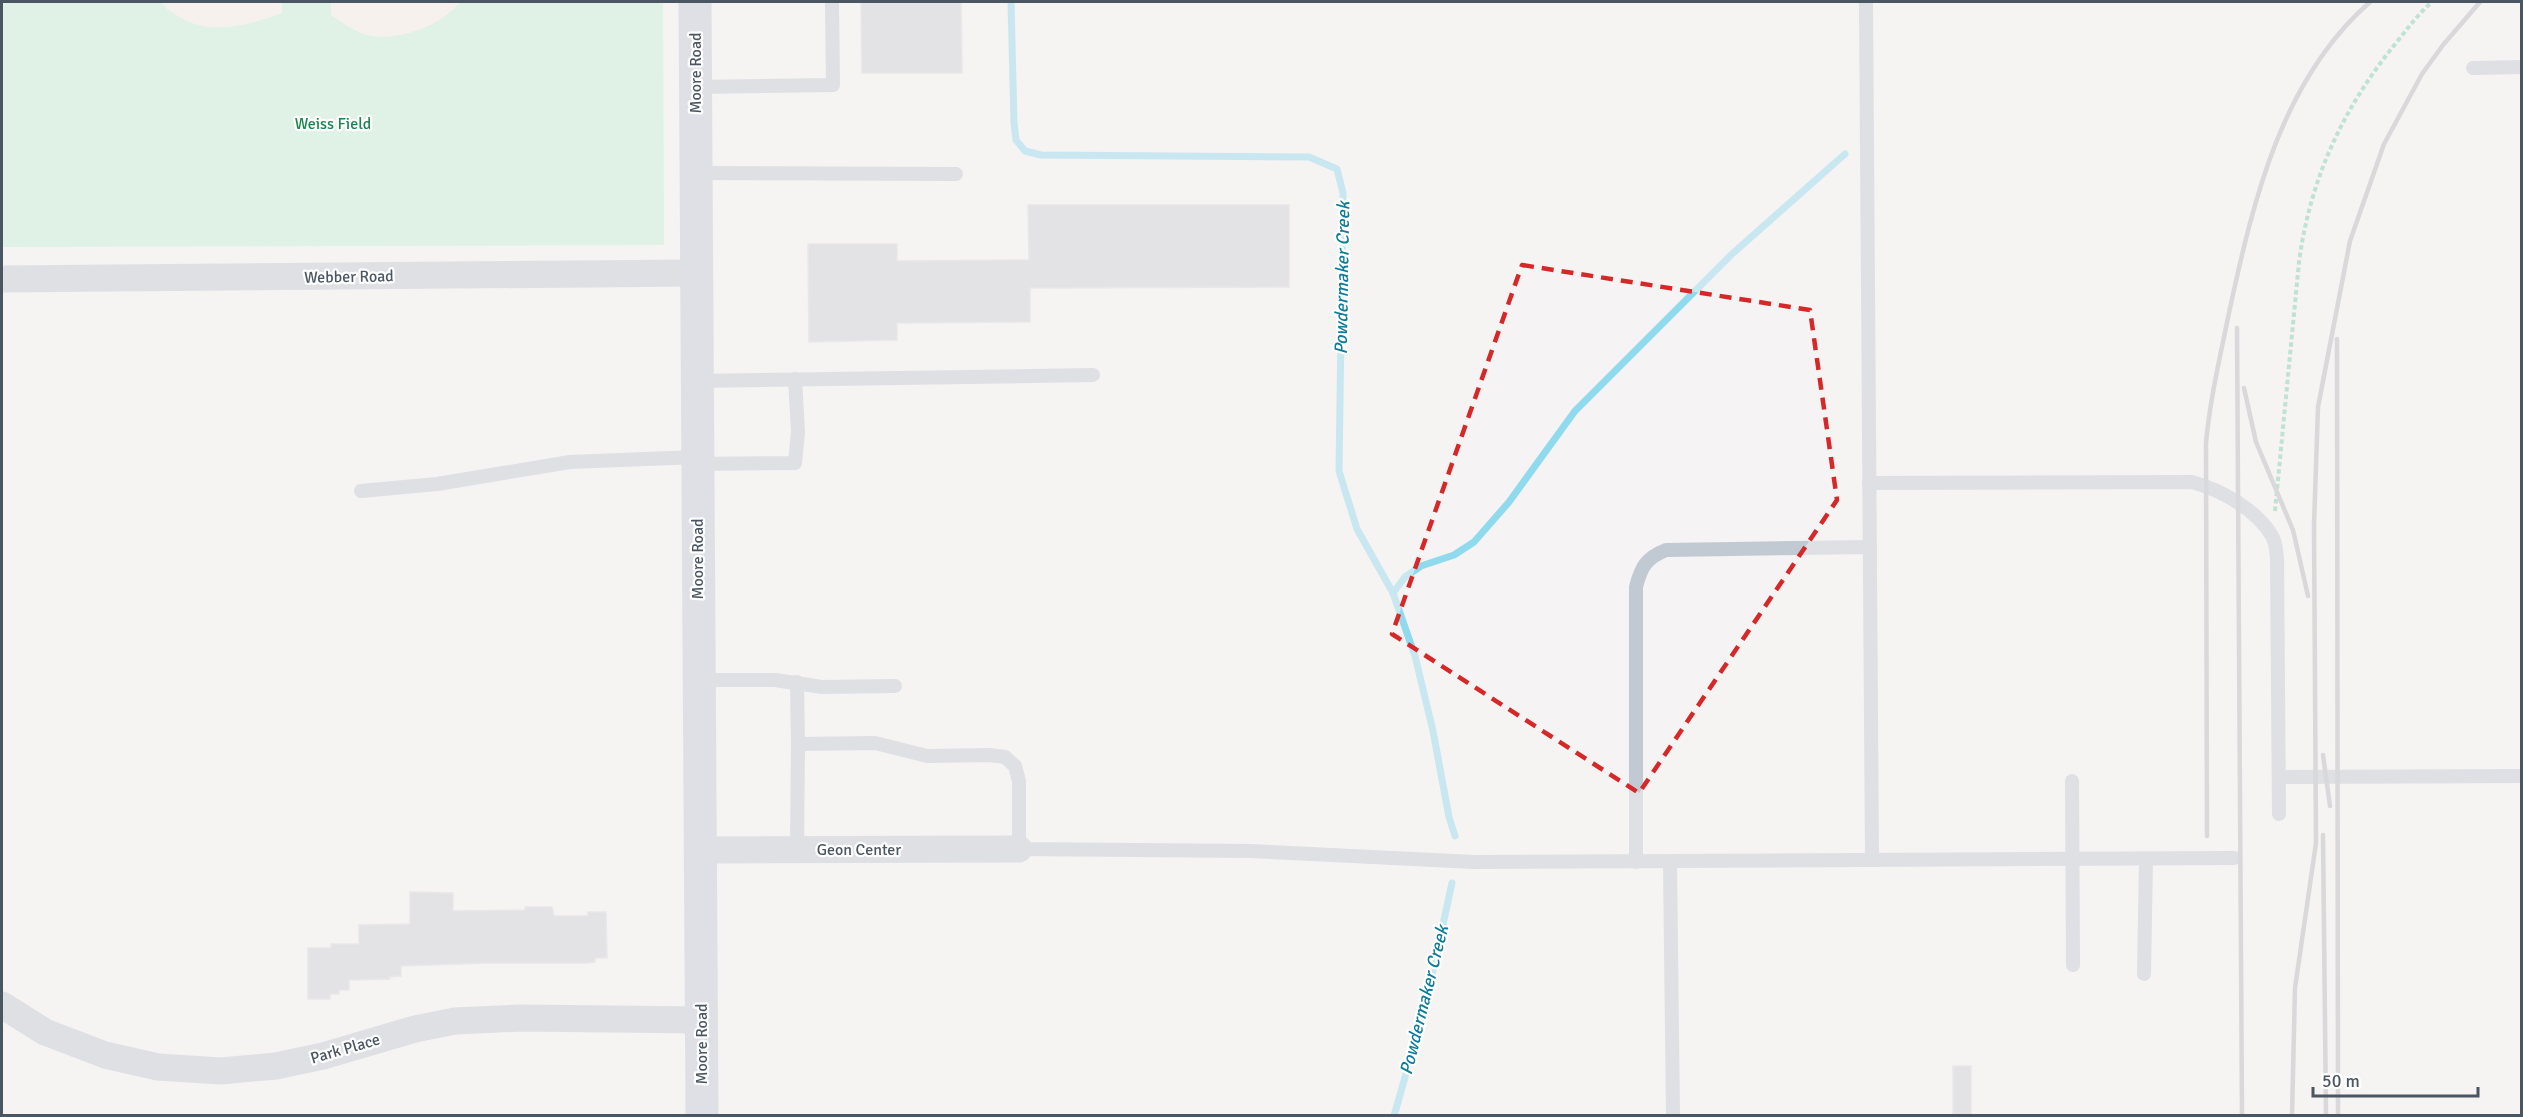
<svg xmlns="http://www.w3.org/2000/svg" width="2523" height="1117" viewBox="0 0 2523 1117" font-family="Signika,sans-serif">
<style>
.green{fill:#c3f1d5}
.sand{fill:#f5f0e5}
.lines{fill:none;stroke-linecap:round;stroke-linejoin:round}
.stream{stroke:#90daee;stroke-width:7}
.building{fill:#cdcfd5;stroke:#d7d9de;stroke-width:1.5}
.path{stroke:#7ad0a6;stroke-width:4;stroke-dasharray:4.5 3;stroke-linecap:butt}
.lane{stroke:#c1cad2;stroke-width:14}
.street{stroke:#c1cad2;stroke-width:27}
.secondary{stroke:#c1cbd6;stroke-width:33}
.rail{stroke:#b5b8bd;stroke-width:4.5}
.marked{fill:none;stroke:#d62828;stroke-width:4.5;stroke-dasharray:12 8;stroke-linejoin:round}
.labels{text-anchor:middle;stroke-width:4.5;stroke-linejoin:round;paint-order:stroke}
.street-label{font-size:16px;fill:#4a5661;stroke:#fff}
.park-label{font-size:16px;fill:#17864f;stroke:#fff}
.water-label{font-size:18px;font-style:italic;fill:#0c7c9b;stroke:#fff}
</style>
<rect width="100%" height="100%" fill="#f5f3f3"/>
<polygon class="green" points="2,2 663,2 664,245 2,247"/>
<g class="sand">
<path d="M161,2h121v11c-33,12 -73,24 -104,3 -6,-4 -13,-7 -17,-14z"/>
<path d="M331,2h129c-19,24 -58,38 -88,34 -15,-2 -29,-13 -41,-21z"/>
</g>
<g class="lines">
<g class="stream">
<polyline points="1011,2 1014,123 1016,140 1025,151 1041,155 1309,157 1337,169 1343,193 1339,471 1357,529 1393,593 1415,656 1433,731 1449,817 1455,836"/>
<polyline points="1393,593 1405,577 1421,566 1454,555 1474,542 1509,502 1575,411 1732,254 1845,154"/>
<polyline points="1394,1116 1425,1007 1452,883"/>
</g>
</g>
<g class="building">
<polygon points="861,2 961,2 962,73 862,73"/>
<polygon points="1028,205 1289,205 1289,287 1030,288 1030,322 897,323 897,340 809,342 808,244 897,244 897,261 1029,260"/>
<polygon points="410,892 453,893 453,911 525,910 525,907 552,907 554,916 588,916 588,912 606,912 607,958 595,958 595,962 588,963 486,963 401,966 401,976 389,977 390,979 349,980 349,990 339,990 339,994 330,994 330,999 308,999 308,948 331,948 331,944 359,944 359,925 410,924"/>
<rect x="1953" y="1066" width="18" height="50"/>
</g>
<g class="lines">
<path class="path" d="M2275,511l24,-249c11,-83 44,-154 97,-219 12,-15 22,-29 36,-41"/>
<g class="lane">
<polyline points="1866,2 1872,859"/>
<polyline points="2473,68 2522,67"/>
<polyline points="695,87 833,85 832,3"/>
<polyline points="695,173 956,174"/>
<polyline points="696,381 1093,375"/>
<polyline points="697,464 795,463 798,432 795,379"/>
<path d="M1869,483l323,-1c29,8 64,27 80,54 4,6 4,15 5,22l2,256"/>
<polyline points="361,491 437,484 570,462 697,457"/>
<polyline points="698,680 775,680 822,687 895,686"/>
<polyline points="797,682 798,744"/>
<polyline points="2279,777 2522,776"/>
<polyline points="2072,781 2073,965"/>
<polyline points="797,850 798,744 875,743 927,756 989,755 1005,757 1015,766 1019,781 1019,849 1250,851 1474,862 2234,858"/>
<path d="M1636,862v-275c5,-20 10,-29 30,-37l204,-3"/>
<polyline points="1670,863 1673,1116"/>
<polyline points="2144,974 2146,859"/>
</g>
<g class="street">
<polyline points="2,279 696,273"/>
<polyline points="700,850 1019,849"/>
<polyline points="2,1005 45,1032 105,1055 158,1067 221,1071 276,1066 323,1056 415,1029 455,1021 522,1018 701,1020"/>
</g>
<polyline class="secondary" points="695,2 702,1116"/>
<g class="rail">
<polyline points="2237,328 2242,1116"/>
<polyline points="2337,339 2338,1116"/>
<polyline points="2244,388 2256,442 2293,530 2308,596"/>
<polyline points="2323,755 2330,806"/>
<polyline points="2323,835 2326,1116"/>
<path d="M2207,836l-1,-393c4,-45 15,-90 24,-135 24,-110 52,-229 140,-306"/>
<polyline points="2292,1116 2295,988 2316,843 2314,525 2318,407 2350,241 2384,144 2422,74 2443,45 2480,2"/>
</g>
</g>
<path d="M0 0H2523V1117H0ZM1522,265l288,45 27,190 -198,293 -247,-159z" fill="#f5f3f3" fill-opacity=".55" fill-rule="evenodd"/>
<path class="marked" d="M1522,265l288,45 27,190 -198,293 -247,-159z"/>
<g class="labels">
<g class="street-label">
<text transform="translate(695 73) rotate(-90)" y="6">Moore Road</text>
<text transform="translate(349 276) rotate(-1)" y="6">Webber Road</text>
<text transform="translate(697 559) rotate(-90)" y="6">Moore Road</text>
<text x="859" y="855">Geon Center</text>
<text transform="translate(701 1044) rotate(-90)" y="6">Moore Road</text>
<text transform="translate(345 1048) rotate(-16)" y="6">Park Place</text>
</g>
<g class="park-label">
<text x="333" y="129">Weiss Field</text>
</g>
<g class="water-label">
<text transform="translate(1342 278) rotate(-89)" y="6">Powdermaker Creek</text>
<text transform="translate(1424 1000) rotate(-76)" y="6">Powdermaker Creek</text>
</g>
</g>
<rect width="2523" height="1117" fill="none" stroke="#4a5661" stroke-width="6"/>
<path d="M2313 1087v9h165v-9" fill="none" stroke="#4a5661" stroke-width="3"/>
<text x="2322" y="1087" font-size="18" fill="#4a5661" stroke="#ffffff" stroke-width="4.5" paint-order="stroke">50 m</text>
</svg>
